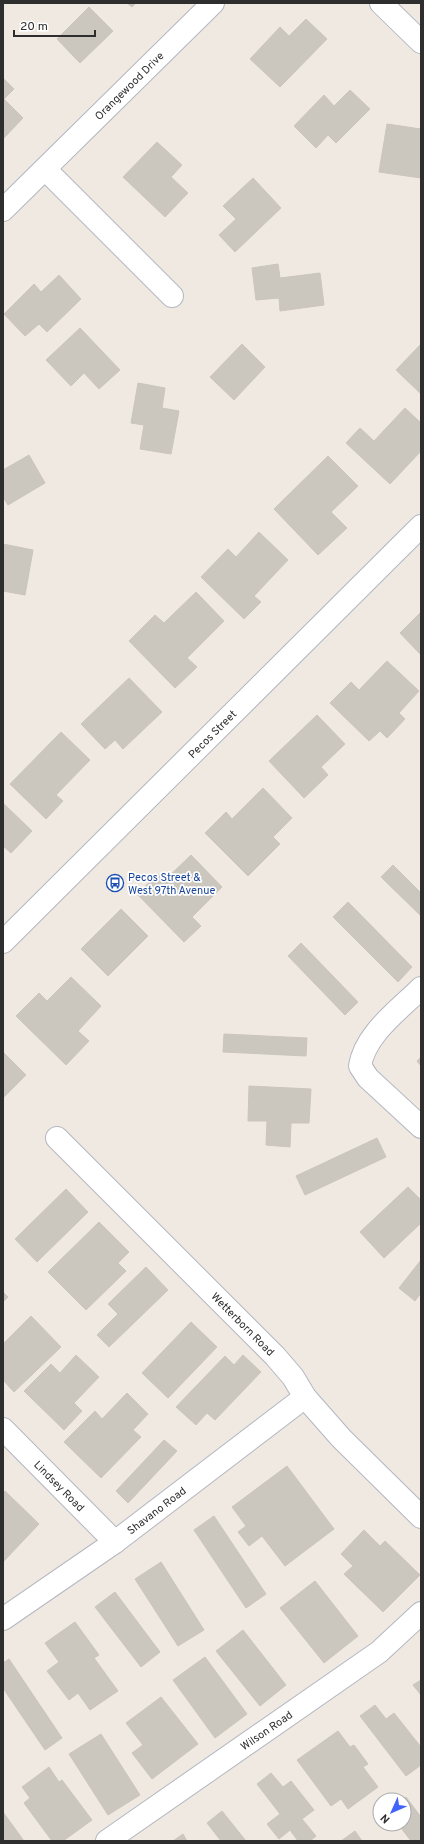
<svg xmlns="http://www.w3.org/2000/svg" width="424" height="1844" viewBox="0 0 424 1844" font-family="Overpass,sans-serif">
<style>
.building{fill:#cbc7bf;stroke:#cbc5ba}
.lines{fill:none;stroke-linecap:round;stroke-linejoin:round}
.minor-casing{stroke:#b4b7c1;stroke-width:24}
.tertiary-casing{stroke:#b4b7c1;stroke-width:24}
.minor{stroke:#fff;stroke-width:22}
.tertiary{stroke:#fff;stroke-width:22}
.labels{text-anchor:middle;stroke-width:3.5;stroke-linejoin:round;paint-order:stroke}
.street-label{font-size:11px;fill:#2e2e2e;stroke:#fff}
.transit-label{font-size:11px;fill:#164399;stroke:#fff;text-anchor:start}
</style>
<rect width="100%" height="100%" fill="#efe9e1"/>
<g class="building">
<polygon points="127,3 136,3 132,7"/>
<polygon points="89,7 113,31 80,63 57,39"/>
<polygon points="306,19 327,39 280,87 250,59 280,27 289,36"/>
<polygon points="3,78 14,89 4,99 23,118 3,139"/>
<polygon points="350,90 370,109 336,143 328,135 316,148 294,126 324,95 334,106"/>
<polygon points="387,124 421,129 421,178 379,172"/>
<polygon points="157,142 182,165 171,177 188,193 165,217 123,177"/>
<polygon points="253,178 281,208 235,252 219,235 236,219 223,206"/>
<polygon points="278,264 280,278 320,273 324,305 280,311 279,298 256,300 252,268"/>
<polygon points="59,275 81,299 47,332 39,324 25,336 4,314 34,284 41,292"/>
<polygon points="80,328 120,370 99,389 84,373 71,386 46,360"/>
<polygon points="242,344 265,367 234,400 210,377"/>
<polygon points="421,344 421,394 396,370"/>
<polygon points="138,383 165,388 162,408 179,411 171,454 140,449 144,425 131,423"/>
<polygon points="405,408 421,423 421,451 390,484 346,443 360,428 374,441"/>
<polygon points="29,455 45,483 8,505 3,497 3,470"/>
<polygon points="328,456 358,486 331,512 347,528 318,555 274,509"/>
<polygon points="259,532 288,560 254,596 261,602 244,619 201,577 228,549 236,557"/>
<polygon points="3,544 33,550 25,595 3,591"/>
<polygon points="196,592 224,621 187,658 197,667 175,688 129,641 155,615 164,623"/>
<polygon points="420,613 421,614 421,655 400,633"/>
<polygon points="387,661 419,691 399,713 405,719 387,738 380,731 369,741 330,703 351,682 359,690"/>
<polygon points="129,678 162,712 123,749 115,740 105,749 81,724"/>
<polygon points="317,715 345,744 321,767 328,775 304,798 269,761"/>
<polygon points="61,732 90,760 56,795 63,801 46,819 10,784"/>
<polygon points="263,788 292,818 273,837 280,844 248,876 205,833 226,812 232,819"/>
<polygon points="3,803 32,831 11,853 3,846"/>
<polygon points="191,855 222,887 192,917 201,926 184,942 137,894 158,874 164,881"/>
<polygon points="393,865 421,893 421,916 381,877"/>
<polygon points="348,902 412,967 398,982 333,917"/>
<polygon points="121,909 148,936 108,976 81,949"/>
<polygon points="301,943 358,1002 345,1015 288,956"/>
<polygon points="71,977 101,1006 78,1031 89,1041 66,1065 16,1016 39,993 47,1001"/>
<polygon points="224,1034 307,1038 306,1056 223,1052"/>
<polygon points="3,1052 26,1075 3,1098"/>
<polygon points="421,1057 421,1066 417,1061"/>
<polygon points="249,1086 311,1089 309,1123 291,1123 290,1147 266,1145 267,1121 248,1121"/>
<polygon points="377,1138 386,1157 305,1195 296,1176"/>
<polygon points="408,1187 421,1200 421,1223 384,1258 360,1232"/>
<polygon points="66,1189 88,1212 37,1262 15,1239"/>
<polygon points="99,1222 129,1252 118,1263 126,1271 86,1310 48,1272"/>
<polygon points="421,1260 421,1293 415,1301 399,1288"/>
<polygon points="146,1267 168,1290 109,1347 97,1335 118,1314 108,1304"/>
<polygon points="3,1292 8,1297 3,1302"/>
<polygon points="31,1316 61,1347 14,1392 3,1380 3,1344"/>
<polygon points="191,1322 217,1347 168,1398 142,1373"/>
<polygon points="76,1355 99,1377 74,1403 82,1411 64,1430 24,1391 51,1364 60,1373"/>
<polygon points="243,1355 261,1372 215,1420 207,1413 196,1425 176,1407 225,1356 234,1365"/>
<polygon points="127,1393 148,1414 133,1430 141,1437 101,1478 64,1442 95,1411 102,1419"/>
<polygon points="164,1440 177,1451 128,1503 116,1491"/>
<polygon points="287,1466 334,1529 285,1566 262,1536 249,1546 238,1532 246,1526 232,1507"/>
<polygon points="5,1491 39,1524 3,1562 3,1494"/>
<polygon points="214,1516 266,1594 246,1608 194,1530"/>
<polygon points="364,1530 380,1546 385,1541 420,1575 383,1612 344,1574 353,1566 341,1554"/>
<polygon points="161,1562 204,1630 178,1646 135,1579"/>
<polygon points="315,1581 358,1636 324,1663 280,1608"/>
<polygon points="115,1592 160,1652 141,1667 95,1607"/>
<polygon points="75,1622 99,1655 94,1658 118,1691 90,1710 78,1693 69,1700 47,1671 59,1662 45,1643"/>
<polygon points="243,1630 286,1685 260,1706 216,1651"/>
<polygon points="205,1657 247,1714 215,1738 173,1680"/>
<polygon points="9,1659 62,1738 45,1750 3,1688 3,1663"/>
<polygon points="421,1680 421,1695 413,1685"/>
<polygon points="161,1697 198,1744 152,1779 132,1753 143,1745 126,1723"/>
<polygon points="375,1705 386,1719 394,1713 421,1747 421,1765 406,1776 360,1716"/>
<polygon points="338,1731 350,1747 354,1745 368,1764 363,1767 378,1787 348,1809 341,1799 331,1806 297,1760"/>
<polygon points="101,1734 140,1795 108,1815 69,1754"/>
<polygon points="49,1767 59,1782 62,1780 92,1820 63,1841 52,1841 24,1803 30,1798 22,1787"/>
<polygon points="271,1773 283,1787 291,1781 314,1810 302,1819 316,1836 310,1841 298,1841 290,1830 279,1839 267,1824 280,1814 257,1784"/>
<polygon points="406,1797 421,1817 421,1841 411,1841 398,1824 404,1824 404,1800 402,1800"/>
<polygon points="222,1811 246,1841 221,1841 207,1823"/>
<polygon points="3,1812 24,1841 3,1841"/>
<polygon points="355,1831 362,1841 341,1841"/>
<polygon points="183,1834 187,1841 173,1841"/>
</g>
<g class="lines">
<g class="minor-casing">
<g id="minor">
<polyline points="381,3 421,42"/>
<polyline points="45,169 172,296"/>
<path id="s1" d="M3,210l210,-207"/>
<path d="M421,988c-22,22 -56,46 -61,78l8,12 53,49"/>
<path id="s2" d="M57,1138l218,218 18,21 12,20 36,41 80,79"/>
<path id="s3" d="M3,1429l112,113"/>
<path id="s4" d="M3,1619l112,-77 190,-145"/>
<path id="s5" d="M107,1841l272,-189 42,-39"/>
</g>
</g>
<g class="tertiary-casing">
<g id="tertiary">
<path id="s6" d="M3,942l418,-416"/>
</g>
</g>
<use href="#minor" class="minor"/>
<use href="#tertiary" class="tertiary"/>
</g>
<defs>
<g id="bus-ring" transform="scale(0.9)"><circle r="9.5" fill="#fff" stroke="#1a4fb4" stroke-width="1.5"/><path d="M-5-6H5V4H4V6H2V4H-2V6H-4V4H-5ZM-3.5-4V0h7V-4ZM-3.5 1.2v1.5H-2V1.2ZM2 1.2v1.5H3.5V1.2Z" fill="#1a4fb4"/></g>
</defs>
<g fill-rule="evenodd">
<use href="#bus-ring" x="115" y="883"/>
</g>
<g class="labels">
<g class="street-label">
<text dy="4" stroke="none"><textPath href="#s1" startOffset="177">Orangewood Drive</textPath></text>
<text dy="4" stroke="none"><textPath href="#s6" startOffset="295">Pecos Street</textPath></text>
<text dy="4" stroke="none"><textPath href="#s2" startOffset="263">Wetterborn Road</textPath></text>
<text dy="4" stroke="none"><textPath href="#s3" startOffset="80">Lindsey Road</textPath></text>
<text dy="4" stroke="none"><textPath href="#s4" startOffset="188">Shavano Road</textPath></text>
<text dy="4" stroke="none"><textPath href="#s5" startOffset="194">Wilson Road</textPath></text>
</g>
<g class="transit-label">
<text x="128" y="881">Pecos Street &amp;<tspan x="128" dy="13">West 97th Avenue</tspan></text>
</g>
</g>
<rect width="424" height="1844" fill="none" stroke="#2e2e2e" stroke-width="8"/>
<g transform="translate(392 1812) rotate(225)"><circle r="19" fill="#ffffff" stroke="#ababab"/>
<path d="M0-3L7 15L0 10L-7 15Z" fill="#4264fb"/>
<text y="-6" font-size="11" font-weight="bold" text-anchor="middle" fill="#2e2e2e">N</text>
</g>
<path d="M14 30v6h81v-6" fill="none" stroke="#2e2e2e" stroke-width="2"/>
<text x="20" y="30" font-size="12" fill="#2e2e2e" stroke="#ffffff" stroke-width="3" paint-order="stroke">20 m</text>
</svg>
